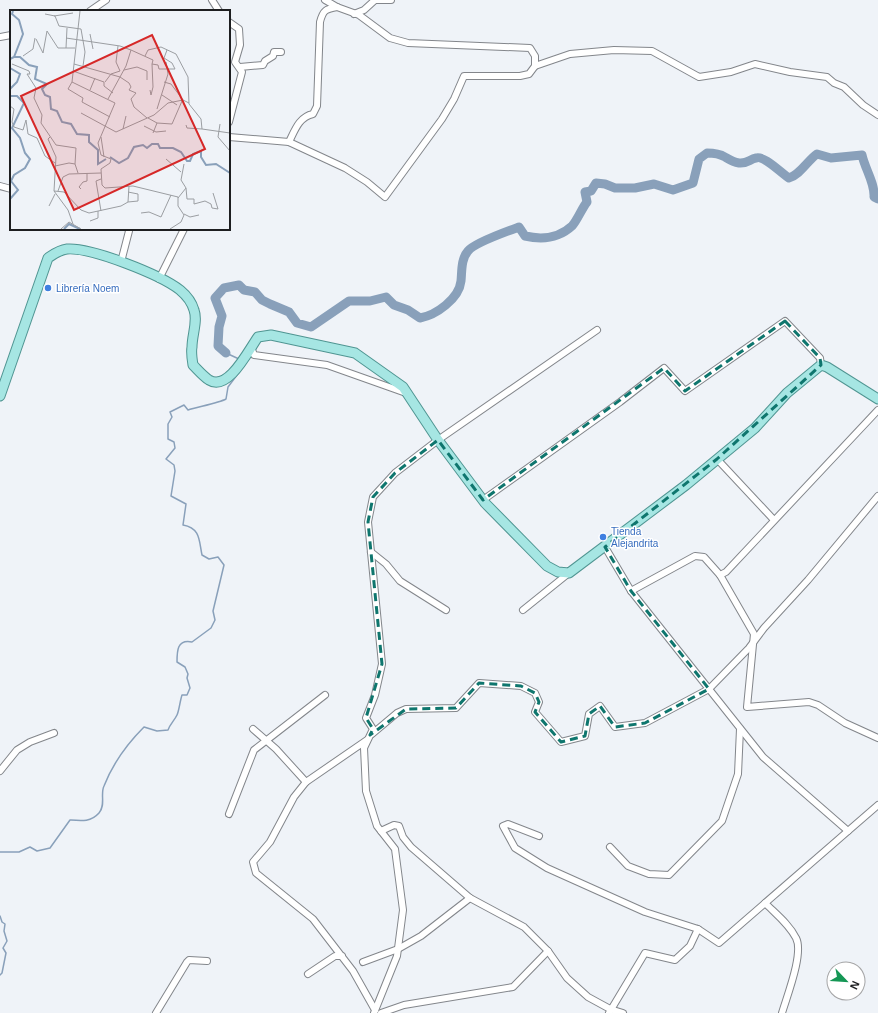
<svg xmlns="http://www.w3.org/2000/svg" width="878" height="1013" viewBox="0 0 878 1013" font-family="Helvetica,sans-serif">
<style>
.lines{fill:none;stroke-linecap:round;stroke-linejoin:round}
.stream{stroke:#89a0ba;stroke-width:1.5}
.river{stroke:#89a0ba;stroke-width:9}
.street-casing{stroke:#83868b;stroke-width:8}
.primary-casing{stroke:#509592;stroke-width:11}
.street{stroke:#fff;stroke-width:6}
.primary{stroke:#a6e6e3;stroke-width:9}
.marked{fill:none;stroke:#0f766e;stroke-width:3;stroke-dasharray:8 5;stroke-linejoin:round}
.shop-dot{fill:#3f7fe0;stroke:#fff;stroke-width:1.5}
.labels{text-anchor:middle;stroke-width:3;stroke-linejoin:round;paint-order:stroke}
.shop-label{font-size:10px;fill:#366cbe;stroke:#fff;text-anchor:start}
.inset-river{fill:none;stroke:#89a0ba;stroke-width:2}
.inset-road{fill:none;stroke:#9b9ea2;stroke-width:1}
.view{fill:#d62828;fill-opacity:0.15;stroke:#d62828;stroke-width:2}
.inset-edge{fill:none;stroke:#1d1e20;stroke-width:2}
</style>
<rect width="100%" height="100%" fill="#eff3f8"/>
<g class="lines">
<g class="stream">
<polyline points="226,353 239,359"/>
<path d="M0,852h19l11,-5 7,4 13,-3 20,-28c12,1 21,2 29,-7 7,-8 1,-19 5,-27 9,-23 23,-42 40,-59l13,4 11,-1c2,-6 6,-9 9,-15 2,-4 3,-14 5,-20h5l3,-7 -3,-10 1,-4 -3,-7 -8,-5c0,-11 0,-23 15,-20l19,-14 4,-8 -2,-9 11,-46 -6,-8 -9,2 -7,-4c-3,-13 -1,-27 -19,-30l3,-21 -15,-8 4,-25 -1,-6 -8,-6 9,-11 -1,-6 -6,-3v-15l4,-7 -2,-5 14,-7 4,5c9,-3 31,-7 38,-11l2,-12 12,-16"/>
<polyline points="0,916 2,922 5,924 4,931 7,941 3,948 6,953 2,973 0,975"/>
</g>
<path class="river" d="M226,353l-8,-7 1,-19 3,-11 -7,-18 9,-10 15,-3 5,5 11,2 7,8 8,4 19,8 8,11 14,4 38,-26h21l16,-4 8,8 14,5 12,8c16,-3 39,-19 41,-37 1,-10 0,-22 7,-30 6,-8 40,-20 51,-24l6,9c17,4 34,2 47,-10 5,-5 10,-18 15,-24l-2,-10 6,-1 5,-8 9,1 10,4h20l19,-4 19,6 20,-7 6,-24 8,-6c6,0 13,1 18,4 5,3 8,5 14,6 8,1 11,-4 17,-5 8,-3 26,16 33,20 11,-3 19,-18 28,-24l14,4 31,-3c3,14 13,28 12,42l4,2"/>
<g class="street-casing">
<g id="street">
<polyline points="212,0 219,11"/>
<polyline points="376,0 391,0"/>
<polyline points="90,11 106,0"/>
<polyline points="354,14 364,10 375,0"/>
<polyline points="229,22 239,29 240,45 235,62 242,72 229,122"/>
<polyline points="0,37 11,35"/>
<polyline points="535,66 570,54 614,50 652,51 699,77 731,72 755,64 790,72 827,77 834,83 844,87 863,105 878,115"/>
<polyline points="240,67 263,65 265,61 273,56 274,52 281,52"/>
<polyline points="229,137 289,142 345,168 367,182 385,197 442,119 454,99 464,76 520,76 529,74 535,66 535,56 530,48 408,43 390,38 359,15 337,7 325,0"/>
<path d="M289,142c6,-12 10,-25 24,-28l4,-8 3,-84c3,-12 6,-13 17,-15"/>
<polyline points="0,186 11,189"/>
<polyline points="121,262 129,231 128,229"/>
<polyline points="159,279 184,229"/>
<polyline points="251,347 254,355 327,365 406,393"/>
<polyline points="717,459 774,520"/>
<polyline points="483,500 620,402 664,368 685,391 785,321 820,358 821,365"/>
<polyline points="605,547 631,591 763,757 848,831 878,805"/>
<polyline points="371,552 386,564 400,581 446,610"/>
<polyline points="720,575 754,634 747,707 809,702 818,705 845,723 878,738"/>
<polyline points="631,591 695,556 704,557 720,575 726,572 878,410"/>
<polyline points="523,610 569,573"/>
<polyline points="253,729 276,749 306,782 367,740"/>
<polyline points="372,734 397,713 406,709 456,708 479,683 521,686 535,693 539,702 535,712 561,742 585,736 589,714 600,706 615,727 645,723 709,689 749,648 764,628 808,580 878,496"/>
<polyline points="0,771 17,750 30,742 54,733"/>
<polyline points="306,782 294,797 270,842 253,862 256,873 313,919 353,971 375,1010"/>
<polyline points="229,814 254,750 325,695"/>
<polyline points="381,831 394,825 399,826 403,837 411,847 470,898 524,927 548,951 567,978 588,997 610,1009 623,1013"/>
<polyline points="539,836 508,824 503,826 515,848 547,868 645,912 698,929"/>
<polyline points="610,847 628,866 649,874 669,875 722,821 738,774 740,729"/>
<path d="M765,903c11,11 24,21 31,35 8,15 -9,58 -14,75"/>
<polyline points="363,962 398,949 421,936 470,898"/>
<polyline points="308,974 335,956 342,956"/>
<polyline points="156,1013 187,962 189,960 207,961"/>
<polyline points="374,1013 397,956 403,910 395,849 377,826 366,791 364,748 373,729 366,718 375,695 382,664 368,522 373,497 395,473 438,440 597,330"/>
<polyline points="381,1013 404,1005 513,987 548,951"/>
<polyline points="609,1013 645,953 675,960 690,946 698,929 719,943 848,831"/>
</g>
</g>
<g class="primary-casing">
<path id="primary" d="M0,396l48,-138c6,-4 11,-8 19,-9 24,-2 94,26 113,41 6,5 12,13 14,20 4,11 -2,25 -2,37 -1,5 0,12 1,18 5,5 10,11 16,15 19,12 39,-29 49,-43l13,-2 84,18 48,34 35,53 47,63 62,63 11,6 11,1 117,-88 69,-57 32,-35 34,-28 6,2 51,32"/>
</g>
<use href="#street" class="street"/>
<use href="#primary" class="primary"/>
</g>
<path class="marked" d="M785,321l35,37 1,7 -104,94 -112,88 26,44 78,98 -64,34 -30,4 -15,-21 -11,8 -4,22 -24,6 -26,-30 4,-10 -4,-9 -14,-7 -42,-3 -23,25 -50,1 -36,26 3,-6 -7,-11 16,-54 -14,-142 5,-25 22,-24 43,-33 45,60 181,-132 21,23z"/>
<g class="shop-dot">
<circle cx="48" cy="288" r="4"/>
<circle cx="603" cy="537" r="4"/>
</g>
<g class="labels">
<g class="shop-label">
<text x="56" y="292">Librería Noem</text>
<text x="611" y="535">Tienda<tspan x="611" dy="12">Alejandrita</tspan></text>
</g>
</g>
<g transform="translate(10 10)">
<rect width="220" height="220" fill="#eff3f8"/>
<path class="inset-river" d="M4,47h6l9,8 8,2 -2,12 12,5 -5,5 3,6 5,2 1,12 6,2 5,11 9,2 6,10 12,1v7l9,8v14l8,-5M0,49l4,-2 9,-23 -4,-14 -7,-6 1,-3M0,58l10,6 -3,8 -7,7M0,86h7l7,7 -12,25 8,10 5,15 5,6 -5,9 -11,7 -3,6 7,9 -8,9M100,147l9,6 9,-5 6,-11 9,-2 4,3 5,-4h6l2,4h13l8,4 6,9h3l3,-7 8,-3v6l5,8 10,-1 14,9M54,219l5,-5 11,5"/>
<path class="inset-road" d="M70,1l-8,71 43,21 -17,40 3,12 10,4 -1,4 -9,6 1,16 3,3 28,-2 45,11v9l6,9 -3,7 -11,7M35,4l10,2 4,10 22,3 4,23 -2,14M44,6l19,-3M80,24l3,15M56,28l54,8 11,4 -5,16 -18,33M26,29l7,14M56,38l1,-20M121,40l22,10 -1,4 6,1 1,4h16l-3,-6 -8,-5 3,-8M33,43l4,-22 11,17h17M13,46l10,-7 2,-11M135,46l3,-6 13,-3 15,7 12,23 1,27 12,15 1,10 28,4M2,54l17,7 1,3h-3l9,14 -2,10 8,17 -1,8 15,22 20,3 -1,16 3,9M64,54l46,13 9,6 2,4 -2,3 7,3 -5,6 3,8 13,11M114,60l13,-3 10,4v9M63,61l31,11v4l9,7M62,72l-4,7 15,9 -1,4 28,15M95,72l6,-8 9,-3 -4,-9 2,-16M154,72l7,2 12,16M80,80l5,-12M140,80l1,5 2,-8 -1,-23M152,85l15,10M0,96l4,3 -2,13 2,5 9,3 3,-10 2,14 9,4 8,18 10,7M147,99l11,-35 -2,-12M71,103l35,19 38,-17 14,-12 15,-3 6,3M138,108l9,5 -4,10M147,113l15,1 10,-23M210,114l-2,13 12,14M176,115l1,3 15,1M134,116l12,6 10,-1M113,119l3,-13M40,127l-2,2 8,18 -2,34 14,19 5,14M91,127l3,20M156,149l15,13M174,154l-3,16 5,8 1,11h7v5l11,-3 6,3 1,4 6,1 -5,-16M45,156l14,-3 6,1M71,179l-2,-2 4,-5 4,-1v-8M44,181l10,1 17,18 8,3 32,-7 7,-4 10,-1v-7l-10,-2M48,181l5,-14 6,-3 32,-1M168,188l8,-10M118,192l1,-16M39,196l6,-12M91,201l-5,-30 5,-2M131,203l8,-1 12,5 10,-22M174,204l6,3 9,-2M80,211l8,-3v-7M51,219l8,-7 12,7"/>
<path class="view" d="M142,25l53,114 -131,61 -53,-114z"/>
<rect width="220" height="220" class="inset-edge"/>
</g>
<g transform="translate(846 981) rotate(115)"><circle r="19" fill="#ffffff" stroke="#a5a5a6"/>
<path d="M0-3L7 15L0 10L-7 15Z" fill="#159755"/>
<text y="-6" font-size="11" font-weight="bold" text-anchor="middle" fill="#1d1e20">N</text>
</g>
</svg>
